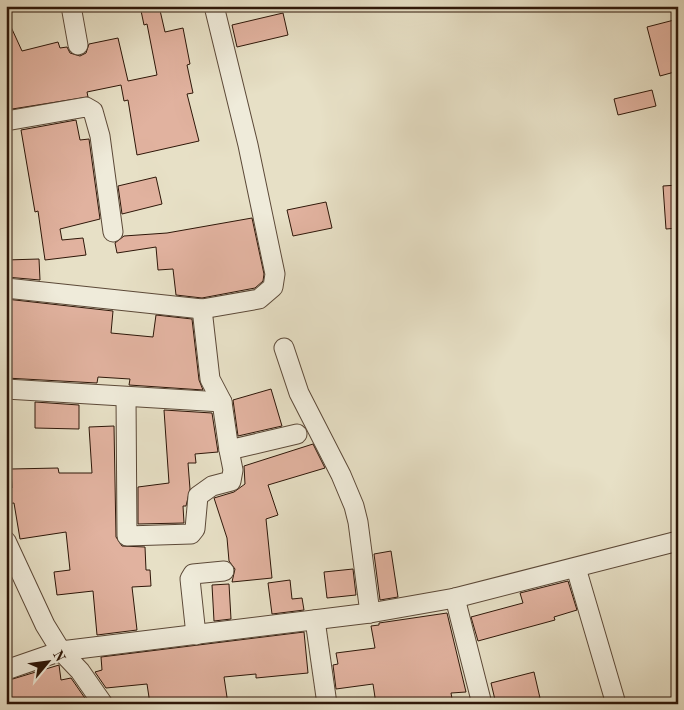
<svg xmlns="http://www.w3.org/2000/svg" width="684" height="710" viewBox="0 0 684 710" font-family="'Old Standard TT',serif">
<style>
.building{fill:#e1b29f;stroke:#2e1709}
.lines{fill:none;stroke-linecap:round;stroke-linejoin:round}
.minor-casing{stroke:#5c4938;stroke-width:21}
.minor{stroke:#efebda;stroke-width:19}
</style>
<rect width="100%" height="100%" fill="#e7e0c6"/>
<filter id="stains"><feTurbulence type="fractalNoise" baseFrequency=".004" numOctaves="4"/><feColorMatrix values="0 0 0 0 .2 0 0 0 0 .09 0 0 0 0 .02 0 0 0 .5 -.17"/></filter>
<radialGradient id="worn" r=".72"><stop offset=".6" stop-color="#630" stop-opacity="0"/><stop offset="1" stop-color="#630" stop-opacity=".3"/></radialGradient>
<g class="building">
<polygon points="140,6 159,6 165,32 183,28 190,64 187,65 193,93 187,94 199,141 137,155 128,100 124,101 121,85 87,92 88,97 6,110 6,16 22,51 58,42 60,48 67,47 70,53 80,56 86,53 89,44 118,38 128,81 157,75 147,24 144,25"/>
<polygon points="283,13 288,35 237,47 232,25"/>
<polygon points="678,19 678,71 660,76 647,27"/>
<polygon points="652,90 656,106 618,115 614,99"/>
<polygon points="76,120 80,140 89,139 100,219 60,229 62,240 83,238 86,255 45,260 38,211 35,212 21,130"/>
<polygon points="156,177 162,204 122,214 118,186"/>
<polygon points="678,185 678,228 666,229 663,186"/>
<polygon points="326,202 332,228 293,236 287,210"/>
<polygon points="252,218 264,274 263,281 255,288 202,298 176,295 173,269 158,270 156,247 117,253 115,243 124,236 167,233"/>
<polygon points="39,259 40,280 6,277 6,260"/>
<polygon points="6,299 113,311 111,333 153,337 156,315 192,319 199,380 203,390 129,385 130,379 98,377 97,383 6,378"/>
<polygon points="271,389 282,426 238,436 233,400"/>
<polygon points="35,402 79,405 79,429 35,428"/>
<polygon points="164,410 212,413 218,452 195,454 196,463 188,463 190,489 186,506 183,506 184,523 138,524 138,487 169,483"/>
<polygon points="114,426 116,537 122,546 145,547 146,570 150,570 151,586 132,587 137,630 97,635 93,591 57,595 54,572 70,570 66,532 20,539 14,503 6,504 6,488 12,488 11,469 58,468 59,473 92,473 89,427"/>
<polygon points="313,444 325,468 268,485 278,515 266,519 272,578 232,582 235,569 229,561 227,538 214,498 234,492 245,484 244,466"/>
<polygon points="391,551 398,597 380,600 374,554"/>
<polygon points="353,569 356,595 327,598 324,572"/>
<polygon points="290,580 292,599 302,598 304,610 272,614 268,583"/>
<polygon points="568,581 577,610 554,617 555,620 478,641 471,617 523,603 520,593"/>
<polygon points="229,584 231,619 214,621 212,585"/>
<polygon points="447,613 466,692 451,693 453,704 414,704 414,700 376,704 373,684 336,689 333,665 338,664 336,653 375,648 371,626 379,625 379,623"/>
<polygon points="304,632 308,673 256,678 256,674 224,677 228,704 150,704 147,684 106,688 95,672 102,670 101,657"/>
<polygon points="59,665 61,680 71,678 89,704 6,704 6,681"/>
<polygon points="534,672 540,698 516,704 496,704 491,683"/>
</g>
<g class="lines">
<g class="minor-casing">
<g id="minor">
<polyline points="71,6 78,45"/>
<polyline points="6,121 86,107 93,111 100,136 113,232"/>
<polyline points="6,288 202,309 259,299 273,287 275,274 248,145 214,6"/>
<polyline points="202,309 210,379 222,402 229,450 297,434"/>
<polyline points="284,348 299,393 341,475 354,506 358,522 370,613"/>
<polyline points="6,389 222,402"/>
<polyline points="126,397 127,536 191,534 195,529 198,496 212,486 231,481 233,470 229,450"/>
<polyline points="6,541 45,625 61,651 80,671 103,704"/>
<polyline points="576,568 616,704"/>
<polyline points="455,598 482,704"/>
<polyline points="315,620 327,704"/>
<polyline points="196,635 190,579 193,574 224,571"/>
<polyline points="6,670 61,651 370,613 455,598 678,541"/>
</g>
</g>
<use href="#minor" class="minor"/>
</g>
<rect width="684" height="710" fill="none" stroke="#e7e0c6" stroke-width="25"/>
<rect x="8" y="8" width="669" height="695" fill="none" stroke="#2e1709" stroke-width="2.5"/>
<rect x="12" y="12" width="659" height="685" fill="none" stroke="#2e1709"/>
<g transform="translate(48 662) rotate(61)" stroke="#efebda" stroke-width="4" paint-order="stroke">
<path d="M0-4L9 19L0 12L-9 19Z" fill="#2e1709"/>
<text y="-8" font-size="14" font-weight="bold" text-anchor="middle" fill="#2e1709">N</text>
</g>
<rect width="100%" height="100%" filter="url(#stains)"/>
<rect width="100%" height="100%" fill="url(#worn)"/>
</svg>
